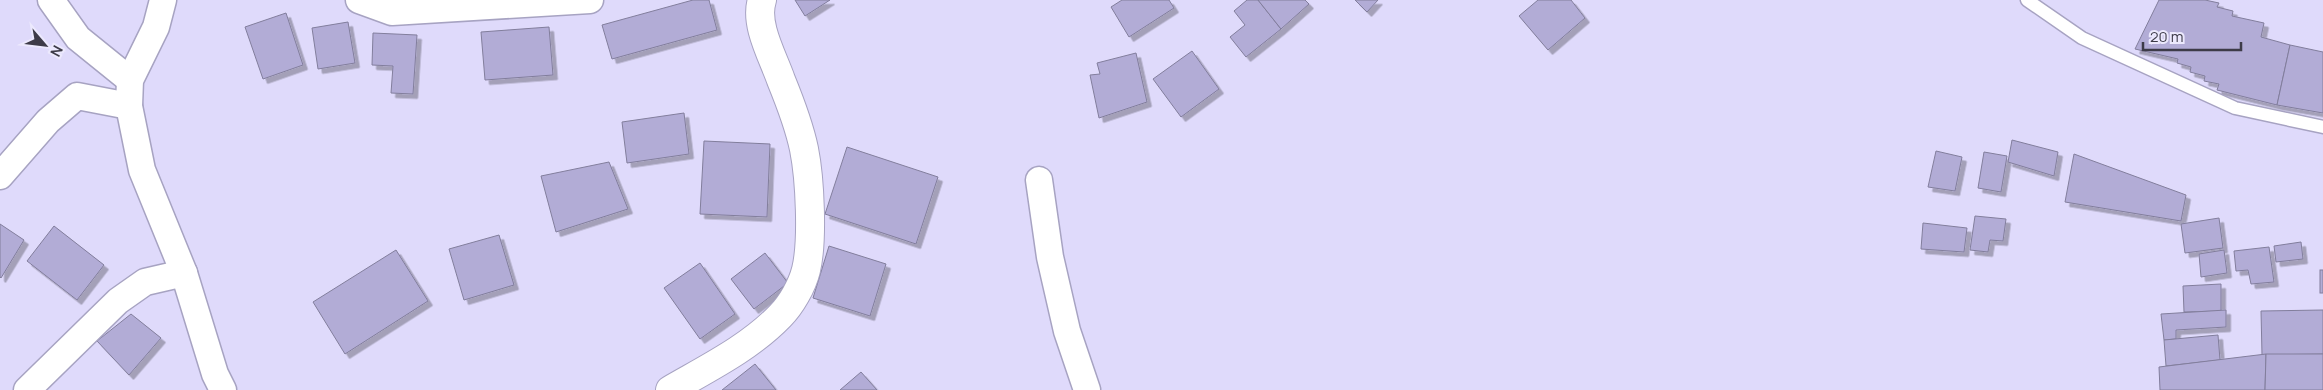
<svg xmlns="http://www.w3.org/2000/svg" width="2323" height="390" viewBox="0 0 2323 390" font-family="Manrope,sans-serif">
<style>
.building{fill:#b2acd6;stroke:#827e9c;filter:url(#shadow)}
.lines{fill:none;stroke-linecap:round;stroke-linejoin:round}
.service-casing{stroke:#a7a3c2;stroke-width:15}
.minor-casing{stroke:#a7a3c2;stroke-width:29}
.tertiary-casing{stroke:#a7a3c2;stroke-width:30}
.service{stroke:#fff;stroke-width:12}
.minor{stroke:#fff;stroke-width:26}
.tertiary{stroke:#fff;stroke-width:28}
</style>
<defs>
<filter id="shadow"><feDropShadow dx="4.5" dy="4.5" stdDeviation="0" flood-color="#0004"/></filter>
</defs>
<rect width="100%" height="100%" fill="#dfdafb"/>
<g class="building">
<polygon points="693,0 709,0 717,30 612,59 602,25"/>
<polygon points="795,0 830,0 805,16"/>
<polygon points="1122,0 1169,0 1174,8 1129,37 1111,7"/>
<polygon points="1247,0 1258,0 1281,29 1246,57 1230,37 1245,25 1234,11"/>
<polygon points="1258,0 1305,0 1309,4 1281,29"/>
<polygon points="1355,0 1378,0 1367,12"/>
<polygon points="1538,0 1571,0 1585,18 1548,50 1519,16"/>
<polygon points="2159,0 2205,0 2219,3 2217,7 2233,11 2232,16 2264,23 2261,37 2290,45 2277,105 2217,90 2219,84 2204,81 2205,76 2190,72 2191,67 2177,63 2178,59 2135,49"/>
<polygon points="286,13 303,65 263,79 245,27"/>
<polygon points="348,22 355,63 318,69 312,28"/>
<polygon points="549,27 553,75 485,80 481,32"/>
<polygon points="373,33 417,35 413,94 391,93 393,66 372,65"/>
<polygon points="2290,45 2323,52 2323,113 2277,105"/>
<polygon points="1192,51 1219,89 1181,117 1153,79"/>
<polygon points="1136,53 1147,102 1099,118 1090,75 1100,74 1097,63"/>
<polygon points="684,113 689,154 627,163 622,122"/>
<polygon points="2012,140 2058,152 2054,176 2008,162"/>
<polygon points="704,141 770,144 767,217 700,214"/>
<polygon points="847,147 938,177 916,244 825,214"/>
<polygon points="1936,151 1962,157 1955,191 1928,187"/>
<polygon points="1984,152 2007,156 2001,192 1978,188"/>
<polygon points="2074,154 2186,195 2181,221 2065,202"/>
<polygon points="609,162 628,209 556,232 541,176"/>
<polygon points="1975,216 2006,219 2003,241 1990,240 1988,252 1970,250"/>
<polygon points="2219,218 2223,248 2185,253 2181,224"/>
<polygon points="1923,223 1967,228 1964,252 1921,249"/>
<polygon points="0,224 24,240 1,278 0,277"/>
<polygon points="54,226 104,265 77,300 27,261"/>
<polygon points="499,235 514,285 464,300 449,249"/>
<polygon points="2301,242 2303,259 2276,262 2274,246"/>
<polygon points="829,246 886,264 870,316 813,298"/>
<polygon points="2269,247 2274,282 2251,284 2248,270 2236,271 2234,251"/>
<polygon points="396,250 428,301 345,354 313,302"/>
<polygon points="2224,250 2227,273 2201,277 2199,254"/>
<polygon points="765,253 788,283 754,309 731,279"/>
<polygon points="700,263 735,314 700,339 664,288"/>
<rect x="2320" y="270" width="3" height="23"/>
<polygon points="2221,284 2221,311 2184,312 2183,286"/>
<polygon points="2226,310 2226,327 2176,330 2176,339 2164,340 2161,314"/>
<polygon points="2323,310 2323,354 2262,355 2261,311"/>
<polygon points="131,314 161,338 129,375 97,341"/>
<polygon points="2218,335 2220,360 2166,366 2164,340"/>
<polygon points="2266,354 2265,390 2160,390 2159,367"/>
<polygon points="2266,354 2323,354 2323,390 2265,390"/>
<polygon points="755,364 776,390 722,390"/>
<polygon points="861,372 877,390 840,390"/>
</g>
<g class="lines">
<g class="service-casing">
<polyline id="service" points="2027,0 2082,38 2235,108 2323,127"/>
</g>
<g class="minor-casing">
<g id="minor">
<polyline points="51,0 78,38 130,80"/>
<polyline points="163,0 156,27 130,80 129,106 142,170 184,273 215,374 223,390"/>
<polyline points="359,0 392,12 590,0"/>
<polyline points="0,176 48,121 77,96 129,106"/>
<polyline points="1039,180 1050,257 1067,331 1087,390"/>
<polyline points="27,390 118,301 145,282 184,273"/>
</g>
</g>
<g class="tertiary-casing">
<path id="tertiary" d="M670,390c38,-22 79,-42 110,-74 11,-11 22,-30 26,-46 7,-29 4,-91 -2,-121 -5,-24 -14,-47 -23,-69 -8,-23 -27,-56 -19,-80"/>
</g>
<use href="#service" class="service"/>
<use href="#minor" class="minor"/>
<use href="#tertiary" class="tertiary"/>
</g>
<g transform="translate(45 45) rotate(118)" stroke="#ece9fd" stroke-width="4" paint-order="stroke">
<path d="M0-4L9 19L0 12L-9 19Z" fill="#3d3b48"/>
<text y="-8" font-size="14" font-weight="bold" text-anchor="middle" fill="#3d3b48">N</text>
</g>
<path d="M2143 42v8h98v-8" fill="none" stroke="#3d3b48" stroke-width="2.5"/>
<text x="2150" y="42" font-size="15" fill="#3d3b48" stroke="#ece9fd" stroke-width="4" paint-order="stroke">20 m</text>
</svg>
